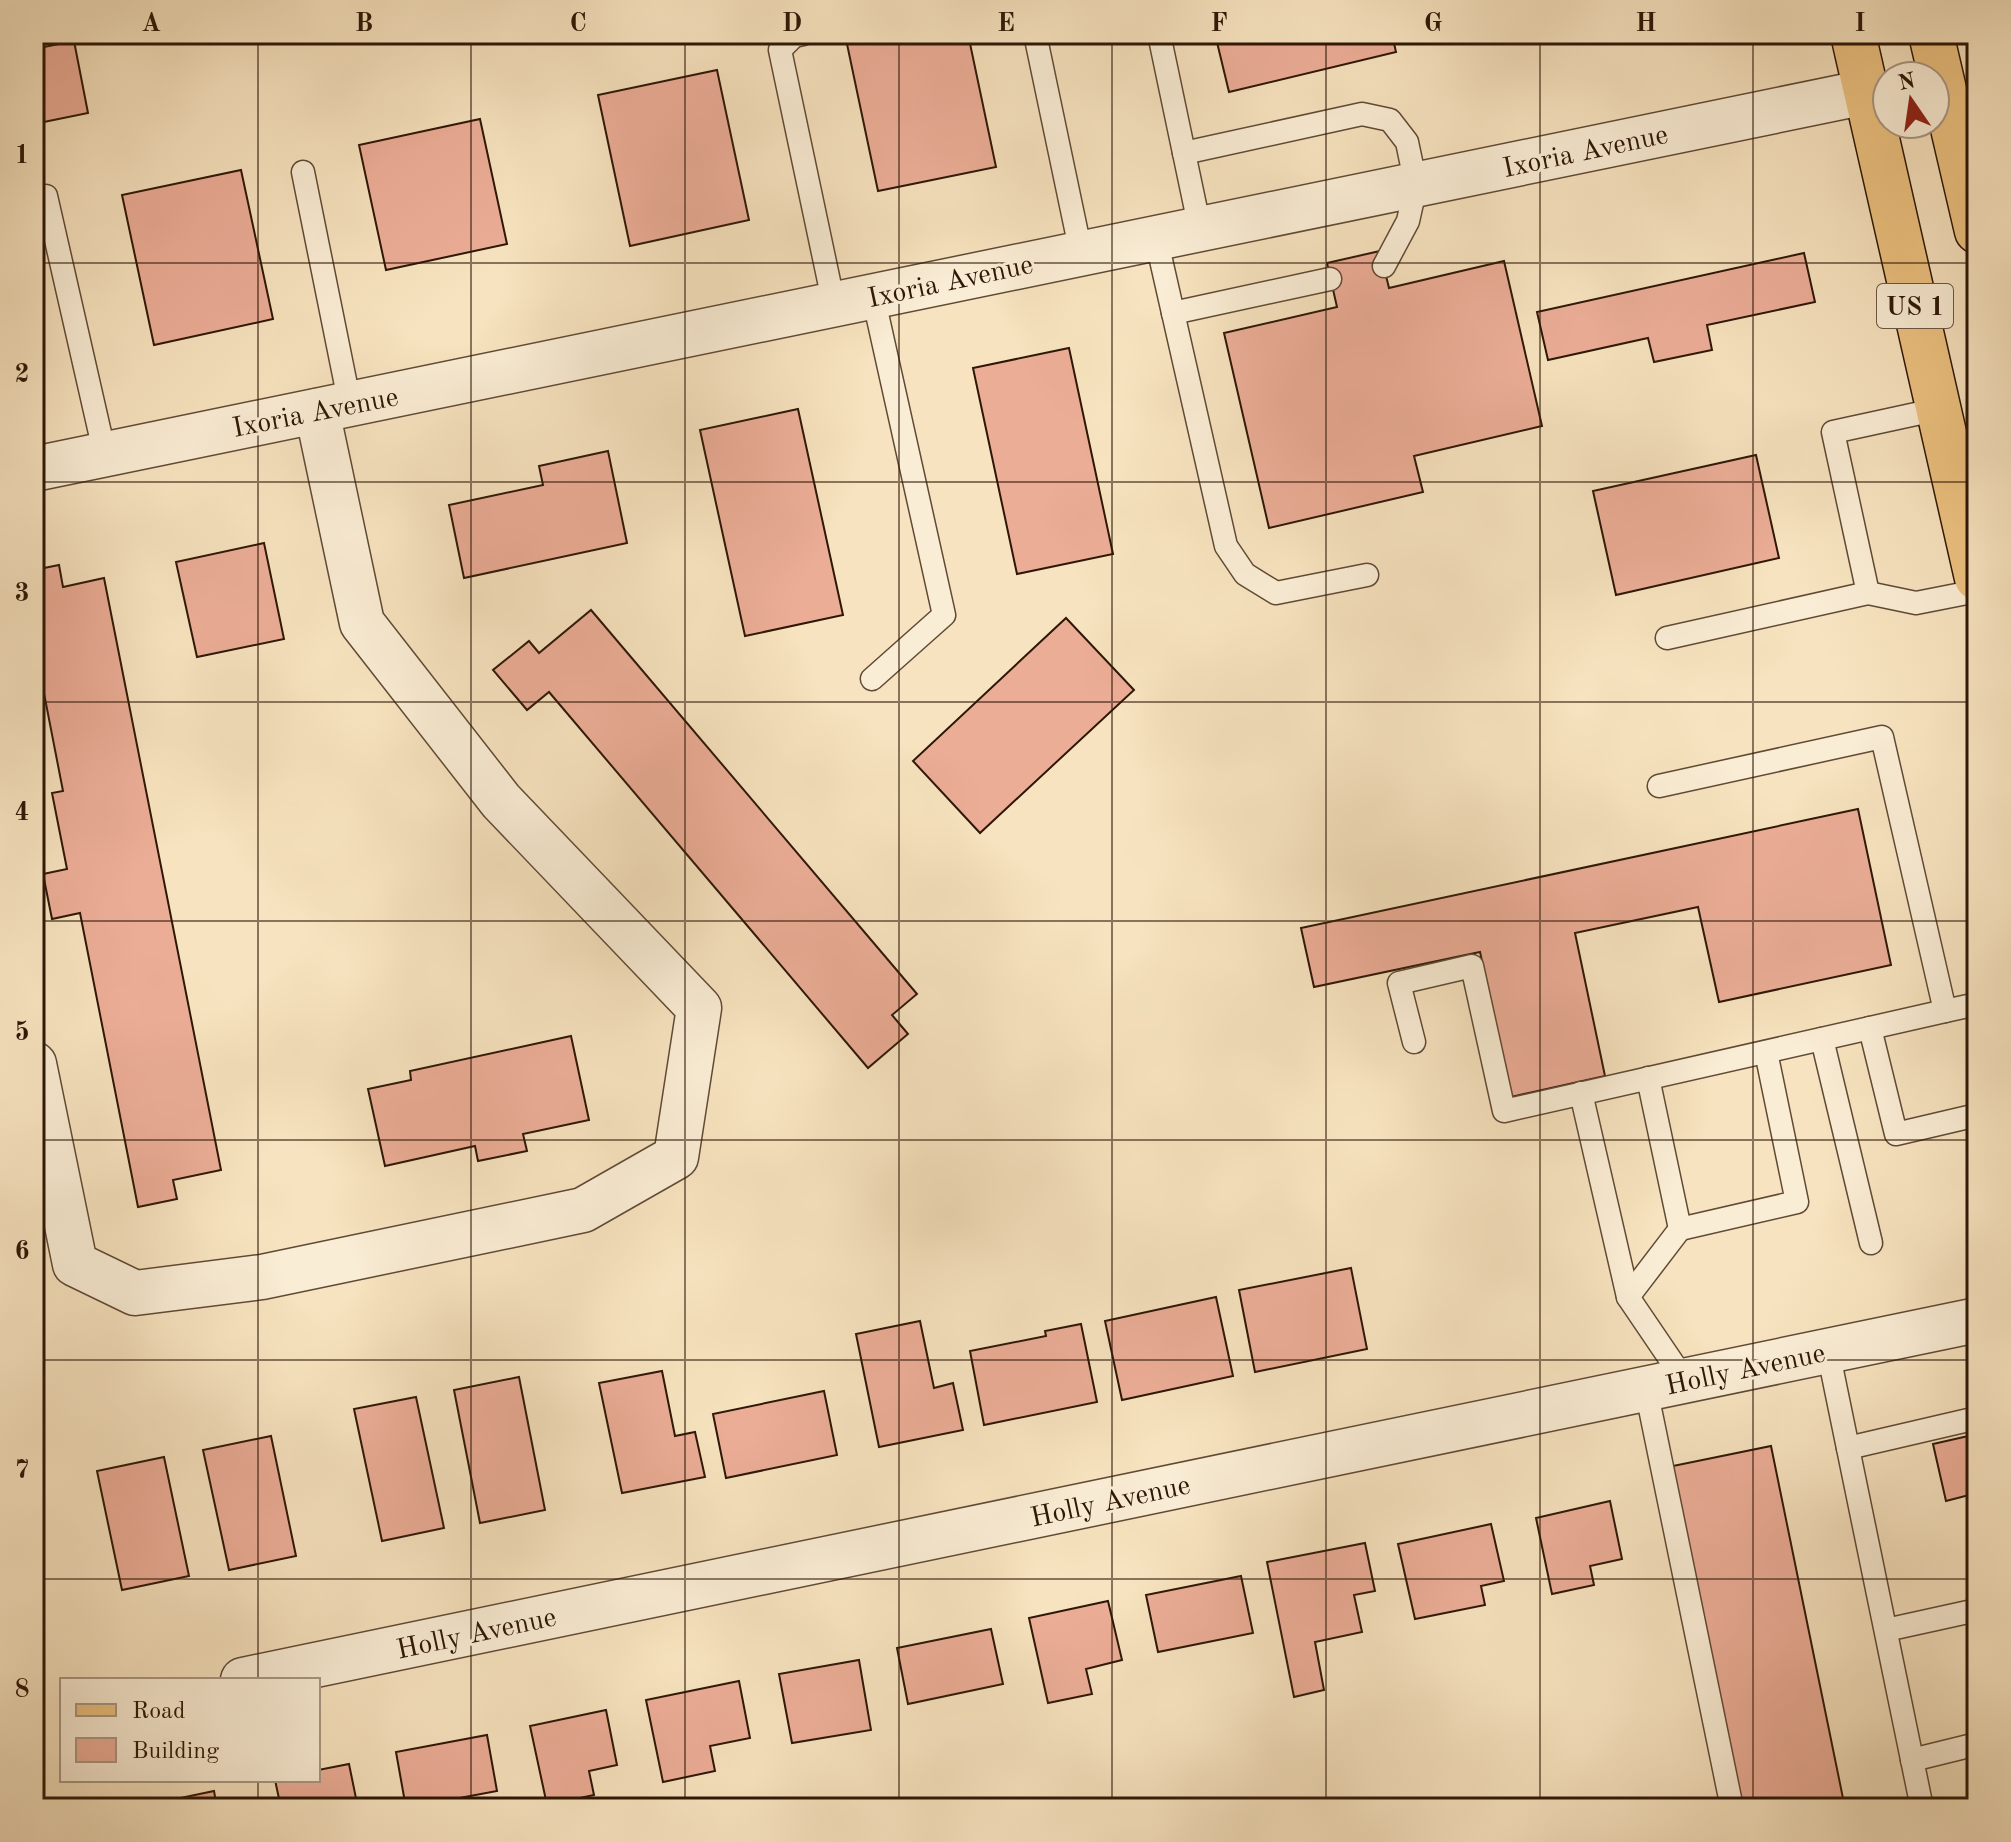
<svg xmlns="http://www.w3.org/2000/svg" width="2011" height="1842" viewBox="0 0 2011 1842" font-family="'Old Standard TT',serif">
<style>
.building{fill:#ecad97;stroke:#2e1707;stroke-width:2}
.lines{fill:none;stroke-linecap:round;stroke-linejoin:round}
.service-casing{stroke:#604a35;stroke-width:25}
.minor-casing{stroke:#604a35;stroke-width:47}
.primary-casing{stroke:#2e1707;stroke-width:47}
.service{stroke:#faedd5;stroke-width:22}
.minor{stroke:#faedd5;stroke-width:44}
.primary{stroke:#ecc280;stroke-width:44}
.grid{fill:none;stroke:#2e1707;stroke-width:2;stroke-opacity:0.55}
.labels{text-anchor:middle;stroke-width:6;stroke-linejoin:round;paint-order:stroke}
.shield{fill:#faedd5;stroke:#6b5745;stroke-width:2}
.shield-label{font-size:26px;font-weight:bold;fill:#2e1707}
.street-label{font-size:28px;fill:#2e1707;stroke:#faedd5}
.neatline{fill:none;stroke:#2e1707;stroke-width:3}
.grid-label{font-size:26px;text-anchor:middle;font-weight:bold;fill:#2e1707}
</style>
<rect width="100%" height="100%" fill="#f7e3bf"/>
<filter id="stains"><feTurbulence type="fractalNoise" baseFrequency=".0025" numOctaves="4"/><feColorMatrix values="0 0 0 0 .2 0 0 0 0 .09 0 0 0 0 .02 0 0 0 .5 -.17"/></filter>
<radialGradient id="worn" r=".72"><stop offset=".6" stop-color="#630" stop-opacity="0"/><stop offset="1" stop-color="#630" stop-opacity=".3"/></radialGradient>
<g class="building">
<polygon points="892,34 968,34 996,167 878,191 847,44"/>
<polygon points="1215,34 1392,34 1396,52 1229,92"/>
<polygon points="74,41 88,113 34,124 34,49"/>
<polygon points="717,70 749,220 630,246 598,95"/>
<polygon points="480,119 507,244 386,270 359,145"/>
<polygon points="241,170 273,319 154,345 122,195"/>
<polygon points="1380,251 1389,288 1504,261 1542,426 1414,456 1423,492 1269,528 1224,333 1337,307 1327,263"/>
<polygon points="1804,253 1815,302 1707,325 1712,350 1654,362 1648,338 1548,360 1537,312"/>
<polygon points="1069,348 1113,554 1017,574 973,368"/>
<polygon points="798,409 843,615 745,636 700,430"/>
<polygon points="608,451 627,543 464,578 449,505 543,485 539,466"/>
<polygon points="1756,455 1779,558 1616,595 1593,491"/>
<polygon points="264,543 284,639 197,657 176,562"/>
<polygon points="59,565 63,587 104,578 221,1170 173,1180 177,1199 138,1207 80,913 52,919 43,874 67,869 52,793 63,791 34,642 34,570"/>
<polygon points="591,610 917,994 892,1015 908,1034 868,1068 549,692 527,710 493,670 529,641 539,653"/>
<polygon points="1066,618 1134,690 980,833 913,761"/>
<polygon points="1858,809 1891,965 1719,1002 1698,907 1575,933 1605,1076 1511,1097 1480,952 1314,987 1301,928"/>
<polygon points="571,1036 589,1120 523,1134 527,1151 478,1161 475,1146 385,1166 368,1089 411,1080 410,1071"/>
<polygon points="1351,1268 1367,1349 1255,1372 1239,1290"/>
<polygon points="1216,1297 1233,1376 1122,1400 1105,1321"/>
<polygon points="920,1321 934,1388 953,1383 963,1430 879,1447 856,1334"/>
<polygon points="1081,1324 1097,1402 984,1425 970,1351 1046,1336 1045,1331"/>
<polygon points="662,1371 675,1436 695,1432 705,1477 622,1493 599,1383"/>
<polygon points="519,1377 545,1510 480,1523 454,1390"/>
<polygon points="824,1391 837,1455 726,1478 713,1414"/>
<polygon points="416,1397 444,1528 382,1541 354,1409"/>
<polygon points="1977,1434 1977,1493 1946,1501 1933,1444"/>
<polygon points="271,1436 296,1556 229,1570 203,1450"/>
<polygon points="1771,1446 1845,1808 1738,1808 1668,1467"/>
<polygon points="164,1457 189,1576 122,1590 97,1471"/>
<polygon points="1610,1501 1622,1559 1590,1566 1594,1585 1552,1594 1536,1518"/>
<polygon points="1491,1524 1504,1581 1481,1586 1485,1605 1415,1619 1398,1544"/>
<polygon points="1365,1543 1375,1591 1354,1595 1362,1632 1315,1642 1324,1690 1294,1697 1267,1562"/>
<polygon points="1241,1576 1253,1633 1158,1652 1146,1595"/>
<polygon points="1108,1601 1122,1660 1086,1669 1092,1694 1048,1703 1029,1618"/>
<polygon points="991,1629 1003,1684 908,1704 897,1648"/>
<polygon points="859,1660 871,1730 792,1743 779,1674"/>
<polygon points="739,1681 750,1738 710,1746 715,1771 663,1782 646,1700"/>
<polygon points="606,1710 617,1765 589,1771 594,1795 547,1805 530,1726"/>
<polygon points="487,1735 497,1791 406,1808 396,1752"/>
<polygon points="349,1764 358,1808 281,1808 275,1780 318,1780 318,1770"/>
<polygon points="214,1791 217,1808 133,1808"/>
</g>
<g class="lines">
<g class="service-casing">
<g id="service">
<polyline points="803,34 794,36 780,50 834,305"/>
<polyline points="1035,34 1081,253"/>
<polyline points="1159,34 1200,229"/>
<polyline points="1184,153 1362,114 1390,120 1407,142 1416,185 1408,221 1384,266"/>
<polyline points="303,172 350,405"/>
<polyline points="34,199 46,196 105,455"/>
<polyline points="1156,238 1226,546 1245,574 1276,593 1367,575"/>
<polyline points="1173,313 1330,279"/>
<polyline points="1939,409 1833,432 1868,593 1916,603 1977,591"/>
<polyline points="1667,638 1868,593"/>
<polyline points="872,679 944,615 873,296"/>
<polyline points="1659,786 1882,737 1945,1011 1977,1004"/>
<polyline points="1870,1028 1896,1134 1977,1115"/>
<polyline points="1822,1039 1871,1243"/>
<polyline points="1414,1042 1399,983 1472,966 1504,1111 1945,1011"/>
<polyline points="1648,1078 1680,1229 1797,1202 1766,1052"/>
<polyline points="1581,1093 1628,1297 1685,1381"/>
<polyline points="1628,1297 1680,1229"/>
<polyline points="1828,1351 1922,1808"/>
<polyline points="1646,1389 1732,1808"/>
<polyline points="1848,1448 1977,1418"/>
<polyline points="1886,1630 1977,1610"/>
<polyline points="1912,1760 1977,1744"/>
</g>
</g>
<g class="minor-casing">
<g id="minor">
<polyline points="34,469 1866,92"/>
<polyline points="34,1064 75,1264 135,1293 262,1277 583,1210 676,1157 699,1008 501,801 362,623 317,411"/>
<polyline points="243,1680 1977,1320"/>
</g>
</g>
<g class="primary-casing">
<g id="primary">
<polyline points="1853,34 1977,578"/>
<polyline points="1931,34 1977,231"/>
</g>
</g>
<use href="#service" class="service"/>
<use href="#minor" class="minor"/>
<use href="#primary" class="primary"/>
</g>
<path class="grid" d="M258,34v1646M471,34v1774M685,34v1774M899,34v1774M1112,34v1774M1326,34v1774M1540,34v1774M1753,34v1774M34,263h1943M34,482h1943M34,702h1943M34,921h1943M34,1140h1943M34,1360h1943M34,1579h1943M258,1780v28"/>
<g class="labels">
<rect class="shield" x="1877" y="284" width="76" height="44" rx="6"/>
<g class="shield-label">
<text x="1915" y="315">US 1</text>
</g>
<g class="street-label">
<text transform="translate(1585 150) rotate(-12)" y="10">Ixoria Avenue</text>
<text transform="translate(950 280) rotate(-12)" y="10">Ixoria Avenue</text>
<text transform="translate(315 411) rotate(-11)" y="10">Ixoria Avenue</text>
<text transform="translate(1745 1368) rotate(-12)" y="10">Holly Avenue</text>
<text transform="translate(1110 1500) rotate(-12)" y="10">Holly Avenue</text>
<text transform="translate(476 1632) rotate(-12)" y="10">Holly Avenue</text>
</g>
</g>
<rect width="2011" height="1842" fill="none" stroke="#f7e3bf" stroke-width="88"/>
<rect x="60" y="1678" width="260" height="104" fill="#faedd5" stroke="#a89783" stroke-width="2"/>
<rect x="76" y="1704" width="40" height="12" fill="#ecc280" stroke="#a89783" stroke-width="2"/>
<text x="132" y="1718" font-size="24" fill="#2e1707">Road</text>
<rect x="76" y="1738" width="40" height="24" fill="#ecad97" stroke="#a89783" stroke-width="2"/>
<text x="132" y="1758" font-size="24" fill="#2e1707">Building</text>
<g transform="translate(1911 100) rotate(347)"><circle r="38" fill="#faedd5" stroke="#a89783" stroke-width="2"/>
<path d="M0-6L14 30L0 20L-14 30Z" fill="#8f2418"/>
<text y="-12" font-size="22" font-weight="bold" text-anchor="middle" fill="#2e1707">N</text>
</g>
<rect x="44" y="44" width="1923" height="1754" class="neatline"/>
<g class="grid-label">
<text x="151" y="31">A</text>
<text x="364" y="31">B</text>
<text x="578" y="31">C</text>
<text x="792" y="31">D</text>
<text x="1006" y="31">E</text>
<text x="1219" y="31">F</text>
<text x="1433" y="31">G</text>
<text x="1646" y="31">H</text>
<text x="1860" y="31">I</text>
<text x="22" y="163">1</text>
<text x="22" y="382">2</text>
<text x="22" y="601">3</text>
<text x="22" y="820">4</text>
<text x="22" y="1040">5</text>
<text x="22" y="1259">6</text>
<text x="22" y="1478">7</text>
<text x="22" y="1697">8</text>
</g>
<rect width="100%" height="100%" filter="url(#stains)"/>
<rect width="100%" height="100%" fill="url(#worn)"/>
</svg>
